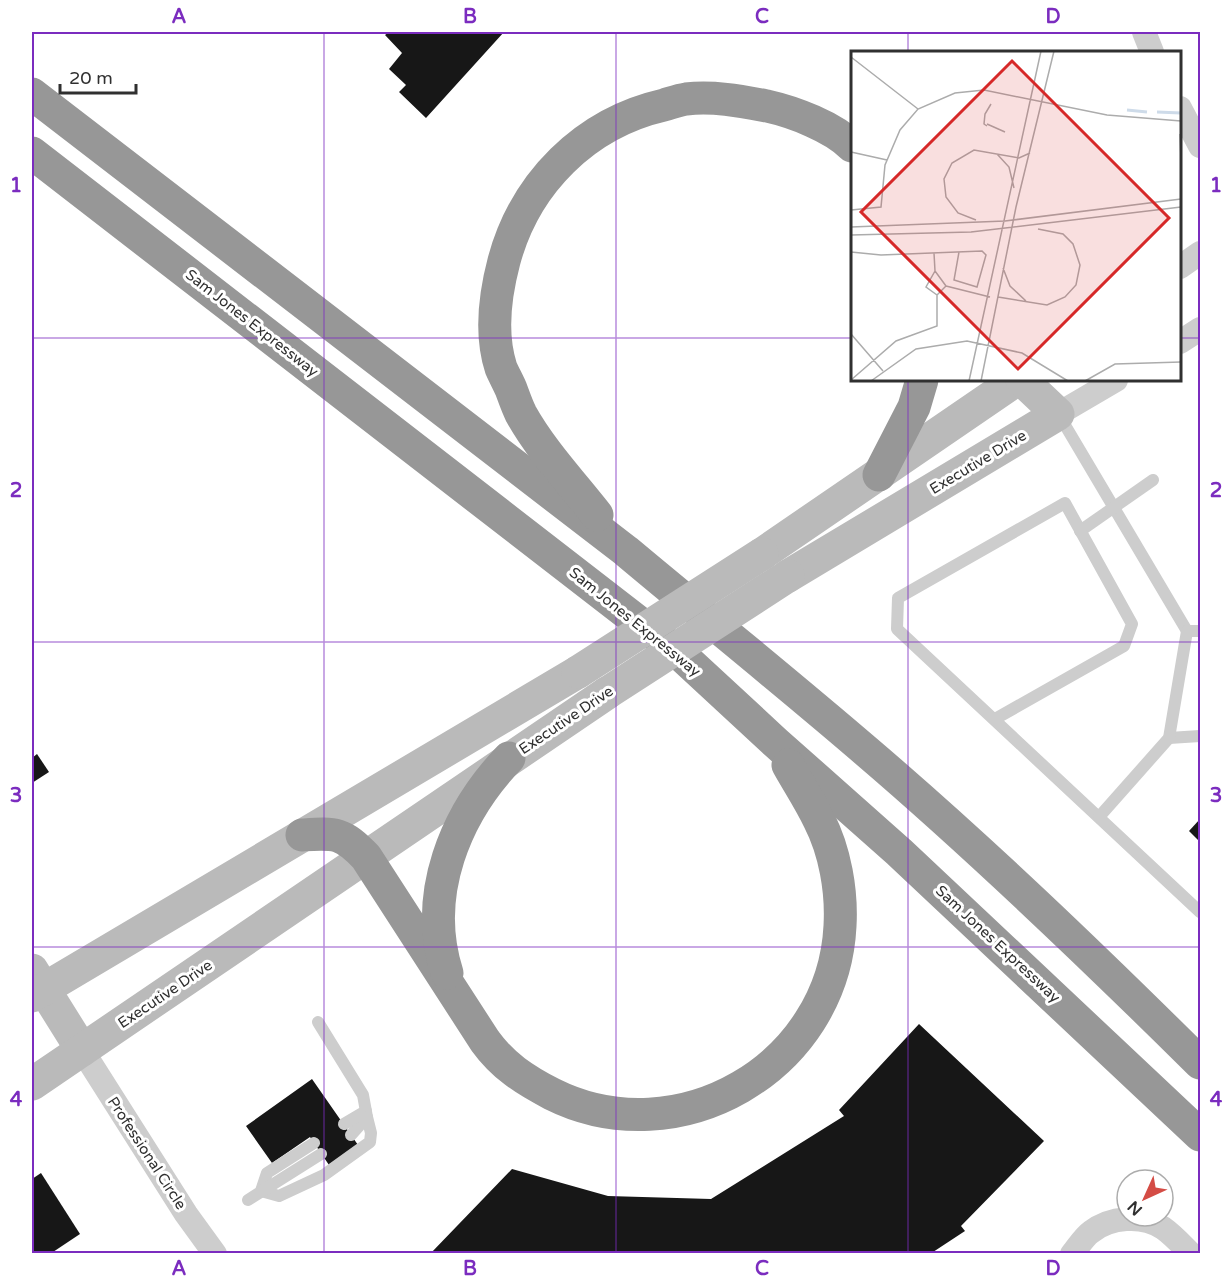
<svg xmlns="http://www.w3.org/2000/svg" width="1232" height="1285" viewBox="0 0 1232 1285" font-family="'Varela Round',sans-serif">
<style>
.building{fill:#171717}
.lines{fill:none;stroke-linecap:round;stroke-linejoin:round}
.lane{stroke:#cdcdcd;stroke-width:12}
.street{stroke:#cdcdcd;stroke-width:24}
.secondary{stroke:#bababa;stroke-width:33}
.highway{stroke:#979797;stroke-width:33}
.secondary-bridge{stroke:#bababa;stroke-width:33}
.grid{fill:none;stroke:#7b2cbf;stroke-width:1.5;stroke-opacity:0.55}
.labels{text-anchor:middle;stroke-width:6;stroke-linejoin:round;paint-order:stroke}
.street-label{font-size:15px;fill:#303030;stroke:#fff}
.inset-river{fill:none;stroke:#cedbe9;stroke-width:3}
.inset-road{fill:none;stroke:#acacac;stroke-width:1.5}
.view{fill:#d62828;fill-opacity:0.15;stroke:#d62828;stroke-width:3}
.inset-edge{fill:none;stroke:#303030;stroke-width:3}
.neatline{fill:none;stroke:#7b2cbf;stroke-width:2}
.grid-label{font-size:20px;text-anchor:middle;font-weight:bold;fill:#7b2cbf}
</style>
<rect width="100%" height="100%" fill="#fff"/>
<g class="building">
<polygon points="389,32 504,32 426,118 399,92 406,85 389,69 402,53 385,35"/>
<polygon points="37,754 49,772 32,783 32,758"/>
<polygon points="1200,819 1200,842 1189,831"/>
<polygon points="919,1024 1044,1141 961,1226 965,1231 930,1254 430,1254 512,1169 608,1196 711,1199 844,1116 839,1110"/>
<polygon points="312,1079 358,1145 329,1165 310,1137 272,1163 246,1126"/>
<polygon points="41,1173 80,1234 50,1254 32,1254 32,1179"/>
</g>
<g class="lines">
<g class="lane">
<polyline points="1059,415 1187,631"/>
<polyline points="1080,531 1153,480"/>
<polyline points="995,719 1124,646 1132,624 1065,503 898,598 897,629 1200,912"/>
<polyline points="1169,738 1200,736"/>
<polyline points="1099,817 1169,738 1187,631 1200,631"/>
<polyline points="318,1022 363,1095 367,1117 351,1135"/>
<polyline points="344,1124 366,1111"/>
<polyline points="314,1143 267,1173 261,1191 279,1196 324,1175 370,1142 371,1133 367,1117"/>
<polyline points="248,1200 321,1154"/>
</g>
<g class="street">
<polyline points="1144,32 1152,52"/>
<polyline points="1180,108 1200,146"/>
<polyline points="1180,267 1200,253"/>
<polyline points="1180,342 1200,329"/>
<polyline points="1058,414 1116,380"/>
<polyline points="82,1050 186,1214 215,1254"/>
<path d="M1072,1254c6,-7 12,-17 19,-22 19,-15 51,-18 72,-4 10,7 19,17 28,26"/>
</g>
<g class="secondary">
<polyline points="762,554 1016,380"/>
<polyline points="788,576 1058,414 1022,380"/>
<polyline points="32,970 82,1050"/>
<polyline points="32,996 578,672"/>
<polyline points="32,1084 607,693"/>
</g>
<g class="highway">
<path d="M32,94l594,457c80,67 161,132 240,200 116,99 226,205 334,312"/>
<polyline points="32,153 681,655 775,742 899,852 1200,1135"/>
<polyline points="879,475 914,407 922,380"/>
<path d="M597,515c-25,-32 -56,-65 -76,-101 -4,-8 -7,-17 -10,-25 -3,-7 -7,-14 -10,-21 -11,-34 -6,-73 3,-107 21,-78 81,-138 160,-156 7,-2 15,-5 22,-6 28,-3 54,2 81,7 27,6 66,21 85,40"/>
<path d="M302,835c33,-2 40,-3 64,22l119,184c18,25 40,39 67,53 126,63 281,-26 288,-168 2,-35 -5,-75 -21,-106 -9,-19 -21,-37 -31,-55"/>
<path d="M447,973c-25,-78 8,-159 62,-215"/>
</g>
<g class="secondary-bridge">
<polyline points="578,672 762,554"/>
<polyline points="607,693 788,576"/>
</g>
</g>
<path class="grid" d="M324,32v1222M616,32v1222M908,32v20M32,338h820M1180,338h20M908,380v874M32,642h1168M32,947h1168"/>
<g class="labels">
<g class="street-label">
<text transform="translate(252 323) rotate(38)" y="5">Sam Jones Expressway</text>
<text transform="translate(978 462) rotate(-31)" y="5">Executive Drive</text>
<text transform="translate(635 622) rotate(39)" y="5">Sam Jones Expressway</text>
<text transform="translate(566 720) rotate(-34)" y="5">Executive Drive</text>
<text transform="translate(998 944) rotate(43)" y="5">Sam Jones Expressway</text>
<text transform="translate(165 994) rotate(-34)" y="5">Executive Drive</text>
<text transform="translate(147 1153) rotate(57)" y="5">Professional Circle</text>
</g>
</g>
<g transform="translate(851 51)">
<rect width="330" height="330" fill="#fff"/>
<path class="inset-river" d="M276,59l20,2M306,61l24,1"/>
<path class="inset-road" d="M0,6l67,52M136,73l18,8M136,75l-3,-2 1,-10 6,-10M329,83l1,26M0,101l36,8M146,103l12,13 5,21M0,159l30,-3 4,-42 15,-35 18,-21 37,-16 29,-3 123,25 74,6M125,169l-18,-7 -12,-16 -2,-18 8,-16 22,-13 45,8 11,-5M0,176l154,-6 176,-22M0,184l120,-3 210,-25M0,201l30,3 101,-4 4,4 -9,32 -23,-7 5,-28M152,217l7,18 16,15M84,220l-9,16 11,8M95,235l44,11M147,246l49,8 18,-8 11,-12 4,-20 -7,-21 -10,-10 -25,-5M0,283l32,37M0,329l45,-39 41,-15v-31l9,-9 -11,-15 -1,-18M20,330l45,-32 51,-8 55,12 46,28M118,330l72,-330M130,330l35,-174 38,-156M234,330l30,-17 66,-2"/>
<path class="view" d="M161,10l157,157 -151,151 -157,-157z"/>
<rect width="330" height="330" class="inset-edge"/>
</g>
<rect width="1232" height="1285" fill="none" stroke="#ffffff" stroke-width="66"/>
<g transform="translate(1145 1198) rotate(225)"><circle r="28" fill="#ffffff" stroke="#acacac" stroke-width="1.5"/>
<path d="M0-4.5L10 22L0 15L-10 22Z" fill="#d44c45"/>
<text y="-9" font-size="16" font-weight="bold" text-anchor="middle" fill="#303030">N</text>
</g>
<path d="M60 84v9h76v-9" fill="none" stroke="#303030" stroke-width="3"/>
<text x="69" y="84" font-size="18" fill="#303030" stroke="#ffffff" stroke-width="4.5" paint-order="stroke">20 m</text>
<rect x="33" y="33" width="1166" height="1219" class="neatline"/>
<g class="grid-label">
<text x="179" y="23">A</text>
<text x="470" y="23">B</text>
<text x="762" y="23">C</text>
<text x="1053" y="23">D</text>
<text x="16" y="192">1</text>
<text x="1216" y="192">1</text>
<text x="16" y="497">2</text>
<text x="1216" y="497">2</text>
<text x="16" y="802">3</text>
<text x="1216" y="802">3</text>
<text x="16" y="1106">4</text>
<text x="1216" y="1106">4</text>
<text x="179" y="1275">A</text>
<text x="470" y="1275">B</text>
<text x="762" y="1275">C</text>
<text x="1053" y="1275">D</text>
</g>
</svg>
